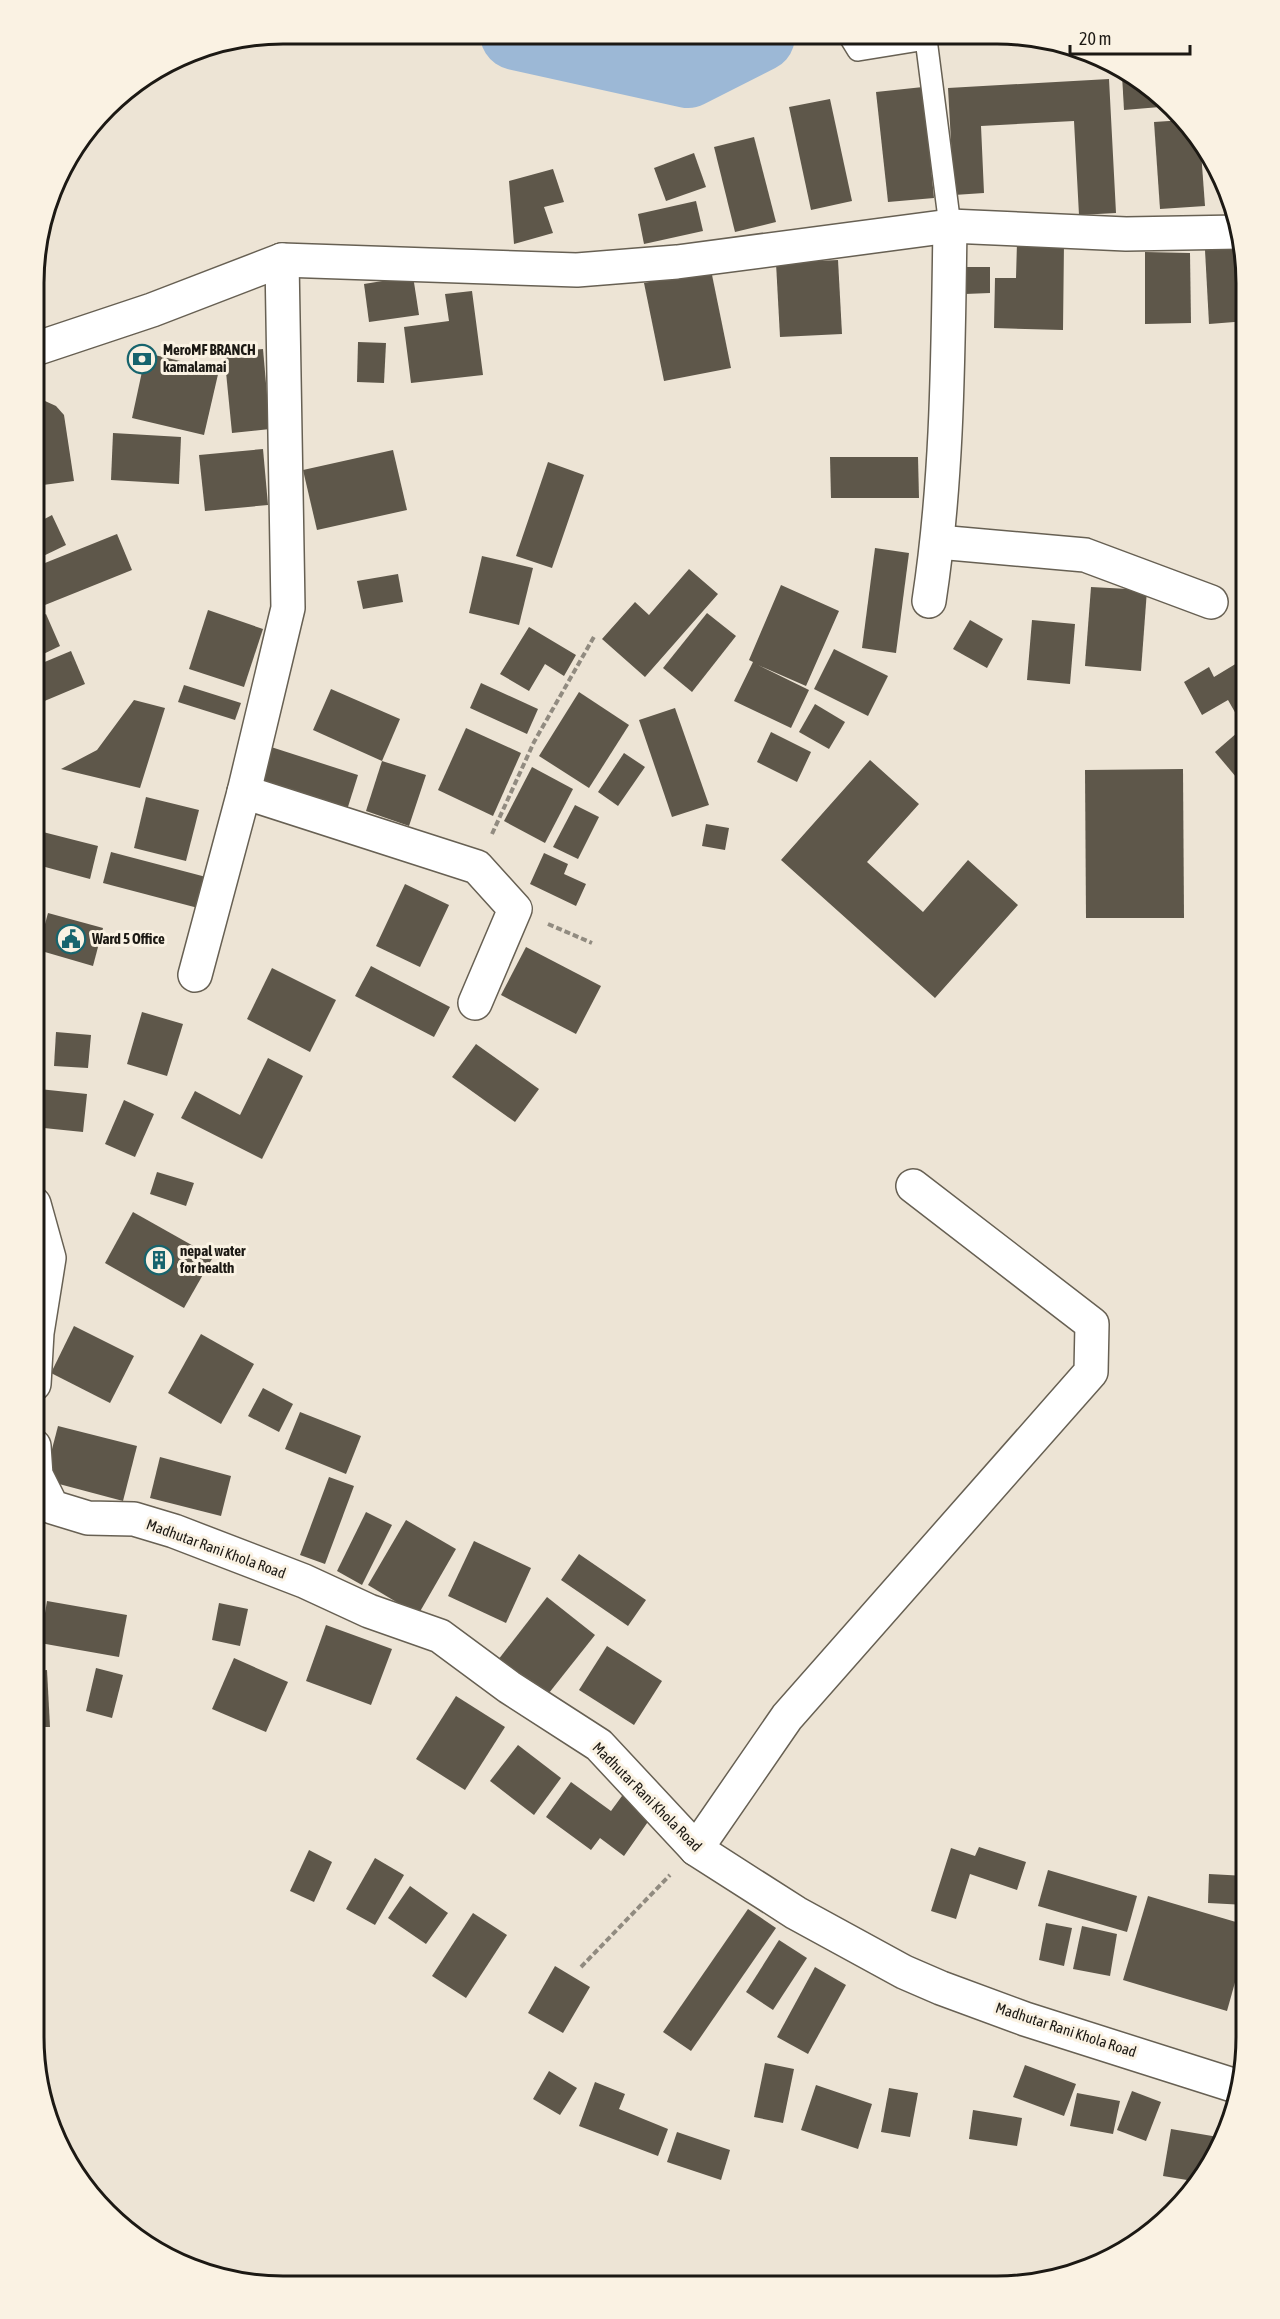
<svg xmlns="http://www.w3.org/2000/svg" width="1280" height="2319" viewBox="0 0 1280 2319" font-family="'Asap Condensed',sans-serif">
<style>
.lines{fill:none;stroke-linecap:round;stroke-linejoin:round}
.river{stroke:#9cb8d6;stroke-width:72}
.building{fill:#5e574a}
.lane-casing{stroke:#676053;stroke-width:24}
.street-casing{stroke:#676053;stroke-width:36}
.path{stroke:#918b80;stroke-width:4;stroke-dasharray:6 3;stroke-linecap:butt}
.lane{stroke:#fff;stroke-width:21}
.street{stroke:#fff;stroke-width:33}
.labels{text-anchor:middle;stroke-width:6;stroke-linejoin:round;paint-order:stroke}
.poi-label{font-size:15px;font-weight:bold;fill:#1c1914;stroke:#faf2e3;text-anchor:start}
.street-label{font-size:15px;fill:#1c1914;stroke:#faf2e3}
.rim{fill:none;stroke:#1c1914;stroke-width:3}
</style>
<rect width="100%" height="100%" fill="#ede4d5"/>
<g class="lines">
<polyline class="river" points="516,34 688,72 759,36"/>
</g>
<g class="building">
<polygon points="1131,74 1162,95 1172,106 1124,110 1122,75"/>
<polygon points="1109,79 1116,213 1079,215 1074,121 981,126 984,193 954,195 948,88"/>
<polygon points="923,87 934,198 888,202 876,92"/>
<polygon points="830,99 852,201 811,210 789,107"/>
<polygon points="1184,120 1200,138 1205,206 1160,209 1154,122"/>
<polygon points="754,137 776,222 735,232 714,147"/>
<polygon points="694,153 706,187 666,201 654,168"/>
<polygon points="553,169 564,202 544,207 553,233 514,244 509,181"/>
<polygon points="696,201 703,231 644,244 638,214"/>
<polygon points="1017,242 1064,243 1063,330 994,328 995,278 1016,278"/>
<polygon points="1241,248 1247,282 1247,321 1209,324 1205,250"/>
<polygon points="1145,252 1190,253 1191,323 1145,324"/>
<polygon points="838,260 842,334 780,337 776,263"/>
<polygon points="965,267 990,267 990,293 965,294"/>
<polygon points="711,270 731,368 664,381 644,283"/>
<polygon points="413,276 419,315 369,322 364,284"/>
<polygon points="472,291 483,375 411,383 404,327 449,321 445,294"/>
<polygon points="358,342 386,343 384,383 357,382"/>
<polygon points="263,349 270,429 232,433 224,352"/>
<polygon points="146,353 219,370 204,435 132,418"/>
<polygon points="35,401 45,401 56,406 64,415 74,481 35,486"/>
<polygon points="113,433 181,437 179,484 111,480"/>
<polygon points="263,449 268,505 205,511 199,455"/>
<polygon points="393,450 407,510 317,530 303,470"/>
<polygon points="830,457 918,457 919,498 831,498"/>
<polygon points="548,462 584,475 552,568 516,556"/>
<polygon points="52,515 66,545 35,560 35,524"/>
<polygon points="117,534 132,570 35,609 35,567"/>
<polygon points="875,548 909,553 896,653 862,648"/>
<polygon points="482,556 533,568 519,625 469,613"/>
<polygon points="689,569 718,594 645,677 602,639 635,602 649,615"/>
<polygon points="398,574 403,602 363,609 357,581"/>
<polygon points="781,585 839,611 806,686 758,665 809,690 791,728 734,701 753,662 749,660"/>
<polygon points="1091,587 1147,590 1141,671 1085,666"/>
<polygon points="208,610 263,629 244,687 189,669"/>
<polygon points="707,613 736,636 692,692 663,668"/>
<polygon points="46,614 60,646 35,658 35,619"/>
<polygon points="970,620 1003,639 987,668 953,649"/>
<polygon points="1032,620 1075,624 1070,684 1027,680"/>
<polygon points="529,627 576,655 564,676 545,664 529,691 500,674"/>
<polygon points="834,649 888,676 868,716 814,689"/>
<polygon points="71,651 85,684 35,705 35,666"/>
<polygon points="1247,657 1247,707 1236,714 1228,700 1202,715 1184,682 1209,667 1214,677"/>
<polygon points="481,683 538,709 527,734 470,708"/>
<polygon points="184,685 241,703 235,720 178,702"/>
<polygon points="331,689 400,719 382,761 313,730"/>
<polygon points="579,692 629,725 589,788 539,756"/>
<polygon points="134,700 165,708 140,788 61,769 97,750"/>
<polygon points="815,704 845,722 829,749 799,732"/>
<polygon points="675,708 709,805 672,817 639,720"/>
<polygon points="466,728 521,753 493,816 438,790"/>
<polygon points="771,732 811,752 797,782 757,762"/>
<polygon points="1238,732 1247,742 1247,790 1215,752"/>
<polygon points="268,746 358,775 347,810 257,781"/>
<polygon points="624,753 645,767 618,806 598,792"/>
<polygon points="870,760 919,804 867,862 923,912 968,860 1018,905 935,998 781,860"/>
<polygon points="382,761 426,775 409,826 366,811"/>
<polygon points="532,767 573,789 545,843 504,821"/>
<polygon points="1183,769 1184,918 1086,918 1085,770"/>
<polygon points="146,797 199,810 186,861 134,848"/>
<polygon points="575,805 599,817 578,859 553,847"/>
<polygon points="706,824 729,828 725,850 702,846"/>
<polygon points="39,831 98,846 90,879 34,864"/>
<polygon points="111,852 206,877 198,908 103,883"/>
<polygon points="544,853 568,864 564,874 586,884 576,906 530,884"/>
<polygon points="405,884 449,905 420,967 376,946"/>
<polygon points="48,913 103,928 93,966 38,950"/>
<polygon points="526,947 601,986 576,1034 501,995"/>
<polygon points="371,966 450,1007 434,1037 355,996"/>
<polygon points="272,968 336,1000 310,1052 247,1019"/>
<polygon points="142,1012 183,1024 167,1076 127,1064"/>
<polygon points="56,1032 91,1035 88,1068 54,1066"/>
<polygon points="34,1036 44,1037 39,1089 87,1094 83,1132 34,1127"/>
<polygon points="476,1044 539,1089 515,1122 452,1077"/>
<polygon points="268,1058 303,1076 262,1159 181,1118 195,1091 240,1115"/>
<polygon points="124,1100 154,1114 135,1157 105,1144"/>
<polygon points="157,1172 194,1183 186,1206 150,1194"/>
<polygon points="133,1212 213,1257 184,1308 105,1263"/>
<polygon points="74,1326 134,1356 110,1403 51,1373"/>
<polygon points="201,1334 254,1364 221,1424 168,1393"/>
<polygon points="263,1388 293,1404 279,1432 248,1416"/>
<polygon points="300,1412 361,1436 346,1474 285,1449"/>
<polygon points="58,1426 137,1446 123,1501 44,1480"/>
<polygon points="160,1457 231,1476 221,1516 150,1498"/>
<polygon points="329,1477 354,1486 325,1564 300,1555"/>
<polygon points="366,1512 392,1525 362,1585 337,1571"/>
<polygon points="406,1520 456,1549 418,1615 368,1585"/>
<polygon points="474,1541 531,1568 506,1623 448,1596"/>
<polygon points="579,1554 646,1600 628,1626 561,1580"/>
<polygon points="547,1597 595,1635 545,1698 498,1660"/>
<polygon points="47,1601 127,1615 119,1657 40,1643"/>
<polygon points="219,1603 248,1609 240,1646 212,1640"/>
<polygon points="326,1625 392,1649 371,1705 306,1681"/>
<polygon points="607,1646 662,1681 634,1725 579,1690"/>
<polygon points="234,1658 288,1682 266,1732 212,1709"/>
<polygon points="96,1668 123,1675 112,1718 86,1711"/>
<polygon points="47,1670 50,1727 33,1727 33,1671"/>
<polygon points="456,1696 505,1727 465,1790 416,1759"/>
<polygon points="518,1745 561,1778 534,1815 490,1781"/>
<polygon points="571,1782 611,1811 630,1785 659,1806 624,1856 600,1838 591,1850 546,1817"/>
<polygon points="979,1847 1026,1862 1017,1890 970,1874 956,1919 931,1911 951,1848 975,1856"/>
<polygon points="309,1850 332,1862 314,1902 290,1891"/>
<polygon points="375,1858 404,1875 375,1925 346,1909"/>
<polygon points="1048,1870 1137,1896 1127,1932 1038,1906"/>
<polygon points="1209,1874 1246,1876 1246,1905 1208,1903"/>
<polygon points="410,1886 448,1913 426,1944 388,1918"/>
<polygon points="1148,1896 1246,1925 1246,1943 1227,2011 1123,1980"/>
<polygon points="748,1909 776,1928 691,2051 663,2032"/>
<polygon points="473,1913 507,1935 466,1998 432,1976"/>
<polygon points="1046,1923 1072,1928 1064,1966 1039,1960"/>
<polygon points="1082,1926 1117,1934 1110,1976 1073,1969"/>
<polygon points="779,1940 807,1958 773,2010 746,1992"/>
<polygon points="555,1966 590,1987 563,2033 528,2013"/>
<polygon points="815,1967 846,1985 808,2054 777,2037"/>
<polygon points="765,2063 794,2069 783,2123 754,2117"/>
<polygon points="1025,2065 1076,2084 1064,2116 1013,2097"/>
<polygon points="549,2071 577,2088 560,2115 533,2099"/>
<polygon points="595,2082 625,2094 619,2109 668,2129 658,2156 579,2126"/>
<polygon points="816,2085 872,2104 858,2149 801,2130"/>
<polygon points="889,2088 918,2093 910,2137 881,2132"/>
<polygon points="1132,2091 1161,2102 1146,2141 1117,2130"/>
<polygon points="1077,2093 1120,2101 1113,2134 1070,2126"/>
<polygon points="973,2110 1022,2118 1017,2146 969,2139"/>
<polygon points="1171,2129 1224,2138 1199,2182 1163,2176"/>
<polygon points="677,2132 730,2150 721,2180 667,2162"/>
</g>
<g class="lines">
<g class="lane-casing">
<polyline id="lane" points="850,37 858,50 926,39 950,226"/>
</g>
<g class="street-casing">
<g id="street">
<polyline points="35,349 152,310 282,260 577,270 677,262 950,226 1126,234 1239,232"/>
<polyline points="938,542 1085,555 1211,602"/>
<path d="M929,601c19,-124 19,-250 21,-375"/>
<polyline points="244,792 477,867 515,909 475,1003"/>
<polyline points="195,975 244,792 288,608 282,260"/>
<polyline points="34,1384 37,1333 49,1258 34,1204"/>
<polyline points="34,1446 36,1475 52,1507 88,1518 134,1519 174,1531 304,1581 369,1611 440,1636 509,1687 599,1745 696,1849 796,1913 904,1972 941,1988 1025,2019 1239,2087"/>
<polyline points="696,1849 787,1717 1091,1372 1092,1324 913,1186"/>
</g>
</g>
<g class="path">
<polyline points="492,834 534,742 595,635"/>
<polyline points="548,924 592,943"/>
<polyline points="581,1967 670,1875"/>
</g>
<use href="#lane" class="lane"/>
<use href="#street" class="street"/>
</g>
<defs>
<g id="bank-ring" transform="scale(1.5)"><circle r="9.5" fill="#faf2e3" stroke="#17646d" stroke-width="1.5"/><path d="M-6-4H6V4H-6ZM0-2.3a2.3 2.3 0 1 0 0 4.6a2.3 2.3 0 1 0 0-4.6Z" fill="#17646d"/></g>
<g id="civic-ring" transform="scale(1.5)"><circle r="9.5" fill="#faf2e3" stroke="#17646d" stroke-width="1.5"/><path d="M-.6-6.5H3V-4.5H.6V-3L4-1V1h2V6H-6V1h2V-1L-.6-3ZM-1.2 2.5V6h2.4V2.5Z" fill="#17646d"/></g>
<g id="building-ring" transform="scale(1.5)"><circle r="9.5" fill="#faf2e3" stroke="#17646d" stroke-width="1.5"/><path d="M-4-6H4V6H1V3H-1V6H-4ZM-2.5-4.3h1.7v1.8h-1.7ZM.8-4.3h1.7v1.8H.8ZM-2.5-1h1.7V.8h-1.7ZM.8-1h1.7V.8H.8Z" fill="#17646d"/></g>
</defs>
<g fill-rule="evenodd">
<use href="#bank-ring" x="142" y="359"/>
<use href="#civic-ring" x="71" y="939"/>
<use href="#building-ring" x="159" y="1260"/>
</g>
<g class="labels">
<g class="poi-label">
<text x="163" y="355">MeroMF BRANCH<tspan x="163" dy="17">kamalamai</tspan></text>
<text x="92" y="944">Ward 5 Office</text>
<text x="180" y="1256">nepal water<tspan x="180" dy="17">for health</tspan></text>
</g>
<g class="street-label">
<text transform="translate(216 1549) rotate(20)" y="5">Madhutar Rani Khola Road</text>
<text transform="translate(647 1797) rotate(45)" y="5">Madhutar Rani Khola Road</text>
<text transform="translate(1066 2030) rotate(18)" y="5">Madhutar Rani Khola Road</text>
</g>
</g>
<path d="M0 0H1280V2319H0ZM283 44H997A239 239 0 0 1 1236 283V2037A239 239 0 0 1 997 2276H283A239 239 0 0 1 44 2037V283A239 239 0 0 1 283 44Z" fill="#faf2e3" fill-rule="evenodd"/>
<path class="rim" d="M283 44H997A239 239 0 0 1 1236 283V2037A239 239 0 0 1 997 2276H283A239 239 0 0 1 44 2037V283A239 239 0 0 1 283 44Z"/>
<path d="M1070 45v9h120v-9" fill="none" stroke="#1c1914" stroke-width="3"/>
<text x="1079" y="45" font-size="18" fill="#1c1914" stroke="#faf2e3" stroke-width="4.5" paint-order="stroke">20 m</text>
</svg>
